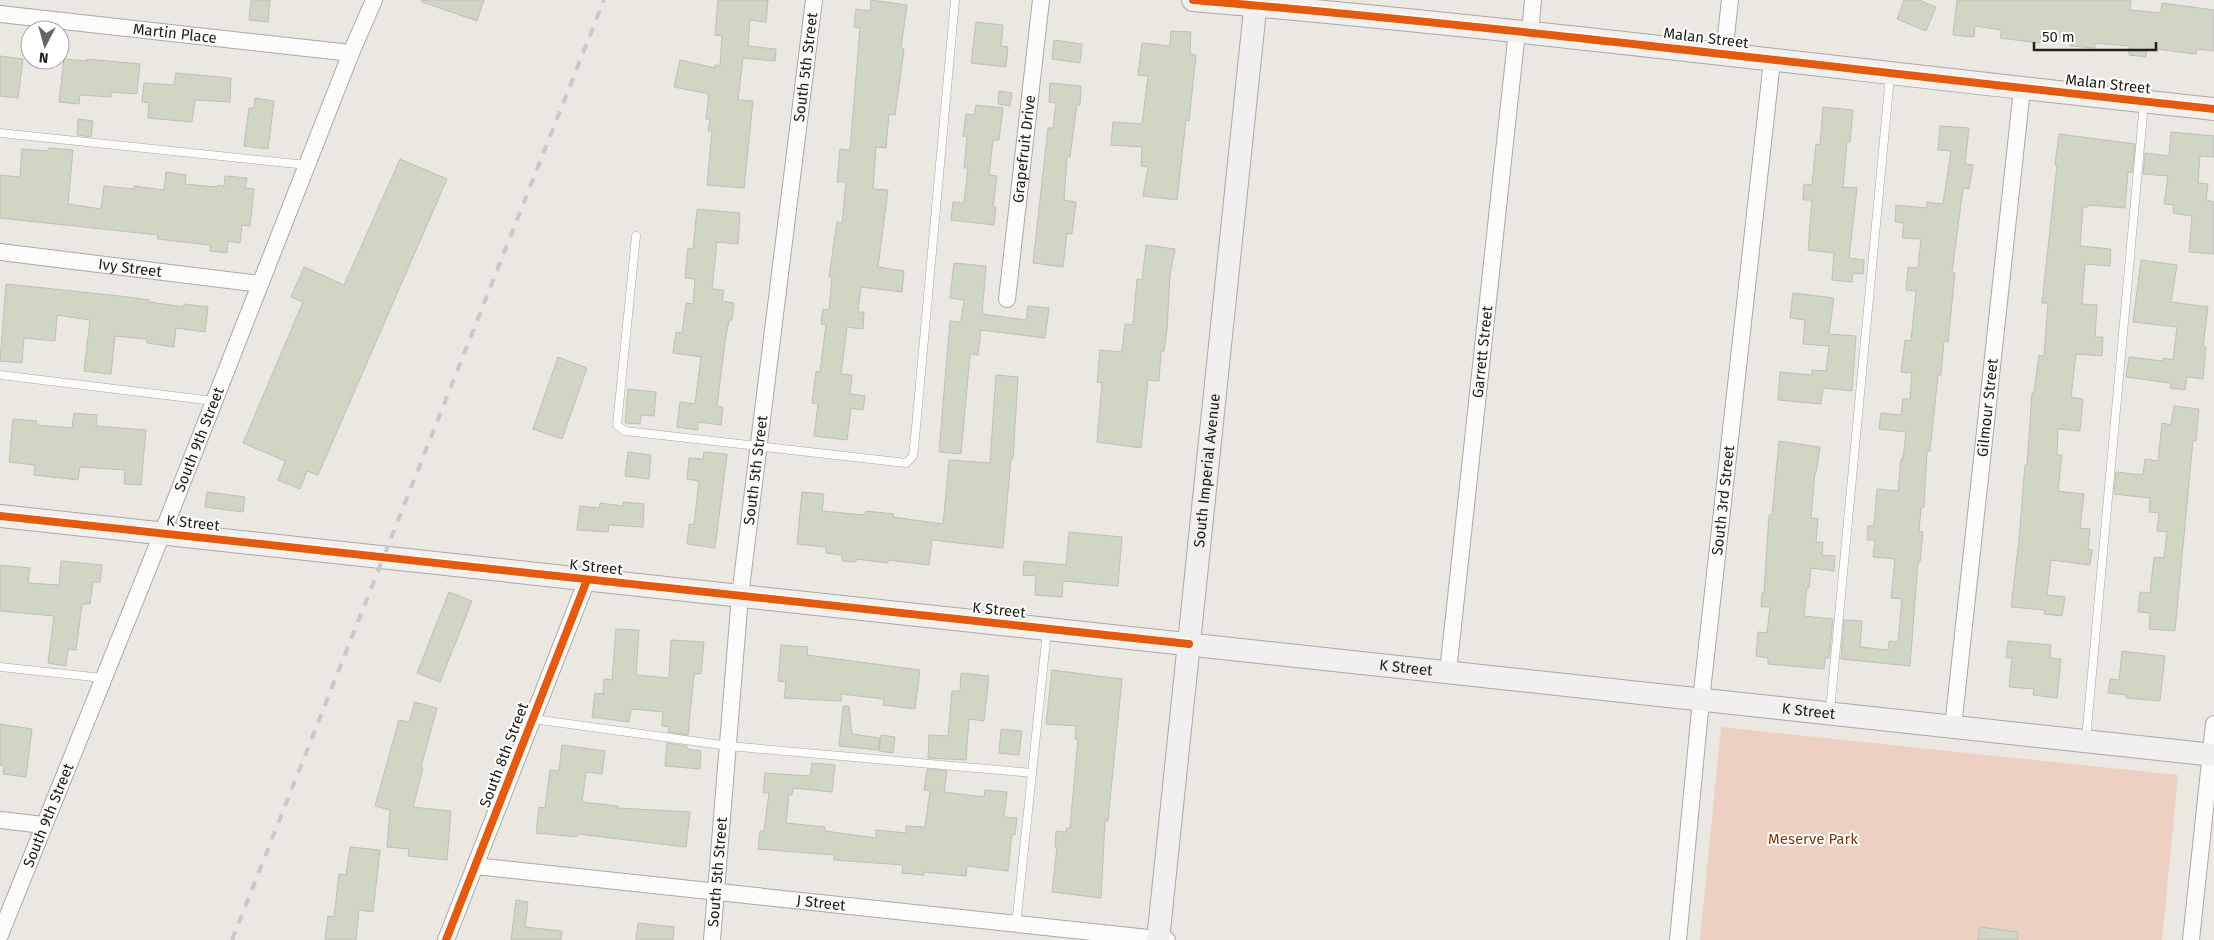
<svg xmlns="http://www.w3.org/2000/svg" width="2214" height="940" viewBox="0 0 2214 940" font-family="'Fira Sans',sans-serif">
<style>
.green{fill:#edd0c1}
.building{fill:#d0d5c4;stroke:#bfbfb9}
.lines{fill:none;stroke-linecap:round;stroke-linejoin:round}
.lane-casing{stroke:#aaa9a4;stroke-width:9}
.street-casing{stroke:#aaa9a4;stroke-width:18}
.secondary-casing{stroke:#aaa9a4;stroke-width:24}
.lane{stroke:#fcfcfa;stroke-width:8}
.street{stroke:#fcfcfa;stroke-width:16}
.secondary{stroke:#f2f0ee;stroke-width:22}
.rail{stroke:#cac9c7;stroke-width:4;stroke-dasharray:9 9;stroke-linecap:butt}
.cycleway-casing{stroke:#fff;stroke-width:11}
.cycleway{stroke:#e8590c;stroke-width:8}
.labels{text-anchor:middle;stroke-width:4;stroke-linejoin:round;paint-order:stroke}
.street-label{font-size:15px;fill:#21211c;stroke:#fff}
.park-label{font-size:15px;fill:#8a3504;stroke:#fff}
</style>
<rect width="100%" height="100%" fill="#eae8e0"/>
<polygon class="green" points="1721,727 2178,775 2162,940 1700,940"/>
<g class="building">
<polygon points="251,0 270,0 268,22 249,20"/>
<polygon points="423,0 484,0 477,21 422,2"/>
<polygon points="718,0 768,0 766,22 750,20 748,46 776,49 775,61 743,58 738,100 753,101 744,188 707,185 712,131 708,131 710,119 706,119 709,94 674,87 680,60 715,68 715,65 720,66 722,36 715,35"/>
<polygon points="871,0 907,5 901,48 904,49 895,115 889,114 886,148 876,147 873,189 888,190 878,267 904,271 902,292 861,287 858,312 864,312 863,329 847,327 841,374 852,375 850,394 865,396 863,410 851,408 847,440 814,436 818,404 812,403 816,371 820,372 826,325 821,324 823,309 829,310 832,277 829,277 837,222 842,223 846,182 837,182 840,149 850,150 860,28 854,27 856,9 870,11"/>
<polygon points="1904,0 1919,0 1936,7 1926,31 1897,19"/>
<polygon points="1957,0 2131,0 2130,10 2161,13 2162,3 2214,10 2214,51 2197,49 2196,54 2147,48 2146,57 2129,55 2129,46 2095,43 2095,48 2070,46 2070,38 2041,35 2040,43 2000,38 2002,30 1975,26 1974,37 1953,35"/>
<polygon points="976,22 1003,25 1001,46 1008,47 1006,67 971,63"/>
<polygon points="1171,31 1191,32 1190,54 1196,55 1189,121 1186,120 1177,200 1143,196 1148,167 1141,166 1142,147 1111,145 1113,122 1142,124 1148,76 1138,75 1142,43 1170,46"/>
<polygon points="1054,40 1082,44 1080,63 1052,59"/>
<polygon points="0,56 23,59 18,98 0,96"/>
<polygon points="64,59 87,61 87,59 140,64 137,94 111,92 111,97 80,95 79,104 59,102"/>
<polygon points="176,73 231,78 230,102 195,100 192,122 148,118 149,103 142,102 144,83 174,85"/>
<polygon points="1050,83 1081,86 1080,105 1077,104 1070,157 1067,157 1064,200 1076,202 1072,234 1067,233 1063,267 1033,263 1048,128 1053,128 1056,103 1049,102"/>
<polygon points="999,91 1012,93 1010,106 998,104"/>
<polygon points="255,98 274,101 268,149 244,146 249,108 254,108"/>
<polygon points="976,105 1003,108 999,140 993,140 989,175 997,176 993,207 996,207 994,225 951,220 953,202 964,203 968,168 964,168 967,137 963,136 966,114 974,115"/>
<polygon points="1823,107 1853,110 1850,142 1847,142 1843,187 1857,188 1849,258 1864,260 1863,274 1853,273 1852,282 1832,280 1834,253 1808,250 1812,200 1803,200 1804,184 1812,185 1816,144 1820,145"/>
<polygon points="78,119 93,121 91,137 77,135"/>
<polygon points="1940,126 1969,128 1965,164 1973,165 1969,189 1963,188 1952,272 1955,273 1948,342 1944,341 1941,375 1938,375 1930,451 1927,451 1924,507 1921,508 1919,531 1923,532 1920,562 1918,562 1910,666 1841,659 1844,620 1862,621 1860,647 1888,650 1889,641 1898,642 1902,599 1891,598 1895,559 1873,557 1875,540 1867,540 1868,526 1874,526 1877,489 1898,491 1901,459 1903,459 1906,432 1879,429 1881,413 1901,415 1903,399 1910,399 1912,373 1901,372 1905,340 1911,341 1916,291 1906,290 1908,267 1918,268 1921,239 1902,238 1904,223 1895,222 1896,205 1926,208 1927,202 1943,204 1951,151 1938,150"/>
<polygon points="2171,132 2214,136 2214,157 2200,156 2198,183 2208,184 2206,200 2214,202 2214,254 2189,252 2192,216 2173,213 2174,205 2164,204 2168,176 2143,174 2145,153 2169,156"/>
<polygon points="2059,134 2135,144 2132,173 2128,172 2125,208 2088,205 2088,207 2083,207 2080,246 2111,249 2110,266 2085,264 2082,304 2097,305 2095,337 2103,337 2102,356 2076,354 2071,397 2083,399 2080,431 2058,429 2057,455 2062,455 2058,491 2084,494 2080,528 2090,529 2088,549 2092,550 2090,565 2051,560 2047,595 2065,597 2062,616 2044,614 2045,610 2011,607 2019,540 2025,465 2027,465 2032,393 2034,393 2039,355 2044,356 2048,303 2042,303 2057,165 2055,165"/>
<polygon points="49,148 73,150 68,204 101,209 104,186 134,189 134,186 164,190 166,172 186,175 185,184 217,187 218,185 224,186 225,176 247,178 245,188 254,189 250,226 242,225 240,243 228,241 227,253 210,251 210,245 157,239 158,235 0,218 0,175 20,177 22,149 48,151"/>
<polygon points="400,159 447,179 318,475 307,471 300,489 278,480 285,461 243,443 303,302 291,297 304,267 344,285"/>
<polygon points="697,209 740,213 738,244 717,242 712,289 724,290 722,301 734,303 732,320 729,320 725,342 717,406 723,407 721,425 698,422 698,430 677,427 680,402 695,404 701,357 673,353 676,332 682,333 686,303 693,304 695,279 685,278 688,248 693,249"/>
<polygon points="1146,245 1175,249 1170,275 1167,330 1164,351 1161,351 1159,381 1148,380 1141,448 1097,442 1102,383 1097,382 1100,350 1122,352 1125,324 1133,325 1137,279 1142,280"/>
<polygon points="2141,260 2177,265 2171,302 2208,307 2203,347 2206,347 2203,379 2187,377 2185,390 2170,388 2171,383 2126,377 2129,357 2163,361 2163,358 2173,360 2177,327 2133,322"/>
<polygon points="954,263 986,266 982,314 1026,320 1028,306 1049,308 1045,338 981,330 978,355 970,354 961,454 939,452 950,321 961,322 964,300 950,298"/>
<polygon points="6,284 120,296 149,300 149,302 184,307 184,304 208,307 205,332 176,328 174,347 147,343 147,339 115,336 111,374 84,371 90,320 57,315 55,341 24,338 22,363 0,361"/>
<polygon points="1793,293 1834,298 1829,334 1856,336 1852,391 1823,388 1821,404 1778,400 1780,372 1812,375 1812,370 1826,371 1829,346 1803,344 1805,320 1790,318"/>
<polygon points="558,357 587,368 562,439 533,429"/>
<polygon points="996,375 1018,377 1013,459 1011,459 1003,548 932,540 929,565 888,560 888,563 856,559 856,562 842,561 842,555 826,553 826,547 797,544 802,492 824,494 822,511 865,515 866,511 894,514 893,517 943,524 949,460 990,463"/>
<polygon points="628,389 656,392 654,416 641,415 640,424 625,423"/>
<polygon points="2174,406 2199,409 2196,441 2193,440 2175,631 2149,629 2150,613 2138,612 2140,592 2150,593 2154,557 2164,558 2167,532 2157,531 2159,513 2149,512 2150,498 2114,494 2116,472 2143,475 2145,459 2158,461 2162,423 2171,425"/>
<polygon points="74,413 97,415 96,426 146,430 141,485 124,484 125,470 80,467 78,480 34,475 35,465 9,462 13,419 37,421 36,425 72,428"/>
<polygon points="1779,441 1820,447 1816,473 1815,473 1811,518 1818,519 1816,542 1823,542 1822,555 1835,556 1834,571 1811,568 1809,588 1807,587 1804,616 1833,619 1829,658 1825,658 1824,669 1768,664 1768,658 1756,656 1758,632 1767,633 1770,607 1761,607 1762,593 1764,593 1769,515 1772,515"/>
<polygon points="628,452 651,455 649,479 625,476"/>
<polygon points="704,452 727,454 715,548 687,544 689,524 694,525 699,481 687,479 689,458 703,459"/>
<polygon points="207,492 245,497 243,512 205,507"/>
<polygon points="623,502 644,504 643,527 609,525 608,532 577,530 580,506 599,508 600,503 623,506"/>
<polygon points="1069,532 1122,537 1118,586 1063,581 1062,597 1035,595 1036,576 1023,575 1024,561 1066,565"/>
<polygon points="61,561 102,565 100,582 93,582 90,604 82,604 76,650 68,649 66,666 48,663 54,616 0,611 0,565 30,568 28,583 59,585"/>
<polygon points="449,592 472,601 440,682 417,673"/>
<polygon points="616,629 639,630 636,675 669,678 671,640 704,642 701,674 694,674 688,735 668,732 669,727 662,726 663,712 631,709 629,722 592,717 595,693 603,694 604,679 612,680"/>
<polygon points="2008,641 2051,645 2050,658 2061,659 2057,698 2033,695 2034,689 2009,687 2012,658 2006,658"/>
<polygon points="781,645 808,647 807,655 920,670 915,709 883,705 884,699 841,694 841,701 784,698 786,682 778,681"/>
<polygon points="2122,651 2165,656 2160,701 2126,698 2127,695 2108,693 2110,679 2119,680"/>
<polygon points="1052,670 1122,679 1108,821 1105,821 1101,898 1052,892 1057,847 1055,847 1056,831 1066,832 1066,828 1070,828 1078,739 1075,739 1076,726 1046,724"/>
<polygon points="961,673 989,676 984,721 969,719 966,760 928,758 929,735 948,736 952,691 960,691"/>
<polygon points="415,702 437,708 421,767 423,768 413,807 451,811 447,860 408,856 409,849 387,847 390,810 375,806 399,720 409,722"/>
<polygon points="843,706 849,706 852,734 880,738 878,750 839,746"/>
<polygon points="0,724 32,729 26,777 3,774 4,766 0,765"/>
<polygon points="1001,729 1022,731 1019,755 999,753"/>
<polygon points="881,735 895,737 893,753 879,751"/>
<polygon points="667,743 687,746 687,749 701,751 700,769 665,766"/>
<polygon points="562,745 605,751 602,774 586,772 582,802 618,806 618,808 690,812 686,847 578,834 577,837 536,833 539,807 545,808 550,770 559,771"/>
<polygon points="812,763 835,765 832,792 793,788 792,795 789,795 786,823 825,827 825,831 876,838 876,830 906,833 906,826 925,827 930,791 924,790 927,769 947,771 944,792 984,797 985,790 1007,792 1004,817 1017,818 1015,835 1012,834 1008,871 967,866 966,876 924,872 924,875 902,873 903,865 834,860 834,855 758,849 760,831 764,831 769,793 763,793 765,773 810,776"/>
<polygon points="350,847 380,850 373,912 359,910 356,940 325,940 328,916 334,917 339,874 346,875"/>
<polygon points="516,900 528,902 525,927 562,931 561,940 511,940"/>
<polygon points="638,923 674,927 673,940 636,940"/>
<polygon points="1980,927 2018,932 2018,940 1978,940"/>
</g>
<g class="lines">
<g class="lane-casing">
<g id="lane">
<polyline points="0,133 307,165"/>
<polyline points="636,236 617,425 625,431 906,463 913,456 915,438 955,0"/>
<polyline points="0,375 214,401"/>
<polyline points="0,667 103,678"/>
<polyline points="1830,711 1890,76"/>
<polyline points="533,719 729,746 1032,773"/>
<polyline points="2086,739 2144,103"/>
<polyline points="1016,925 1047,631"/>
</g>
</g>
<g class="street-casing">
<g id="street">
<path id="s1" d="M0,14l351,39"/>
<polyline points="1530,33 1533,0"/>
<polyline points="1724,54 1730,0"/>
<path id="s2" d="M0,252l260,32"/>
<path id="s3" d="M1007,299l34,-299"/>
<path id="s4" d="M1448,672l69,-641"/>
<path id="s5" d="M1953,727l69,-638"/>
<polyline points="0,820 43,825"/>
<path id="s6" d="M475,866l692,74"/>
<path id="s7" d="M0,935l162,-401 189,-481 23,-53"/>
<polyline points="446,940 587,580"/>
<path id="s8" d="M712,940l28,-344 74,-596"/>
<path id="s9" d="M1678,940l23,-240 71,-639"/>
<polyline points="2191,940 2214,724"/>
</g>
</g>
<g class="secondary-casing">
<g id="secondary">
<path d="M1193,0c341,29 681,73 1021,109"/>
<path id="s10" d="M0,516l2214,239"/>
<path id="s11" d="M1158,940l98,-940"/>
</g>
</g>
<use href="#lane" class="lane"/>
<use href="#street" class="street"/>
<use href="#secondary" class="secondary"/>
<polyline class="rail" points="232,940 604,0"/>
<g class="cycleway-casing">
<g id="cycleway">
<path d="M1193,0c341,29 681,73 1021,109"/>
<polyline points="0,516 1189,644"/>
<polyline points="446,940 587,580"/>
</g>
</g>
<use href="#cycleway" class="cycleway"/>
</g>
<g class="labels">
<g class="street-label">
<text dy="5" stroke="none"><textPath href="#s1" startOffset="176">Martin Place</textPath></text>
<text transform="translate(1706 38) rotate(7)" y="5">Malan Street</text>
<text dy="5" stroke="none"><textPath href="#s8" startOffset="878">South 5th Street</textPath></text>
<text transform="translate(2108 84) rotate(6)" y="5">Malan Street</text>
<text dy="5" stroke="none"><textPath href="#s3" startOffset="151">Grapefruit Drive</textPath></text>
<text dy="5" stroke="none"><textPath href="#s2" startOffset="131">Ivy Street</textPath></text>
<text dy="5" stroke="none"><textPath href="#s4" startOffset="322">Garrett Street</textPath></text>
<text dy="5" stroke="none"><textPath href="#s5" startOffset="321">Gilmour Street</textPath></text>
<text dy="5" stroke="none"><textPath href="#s7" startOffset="534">South 9th Street</textPath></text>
<text dy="5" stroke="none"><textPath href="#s8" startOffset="472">South 5th Street</textPath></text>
<text dy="5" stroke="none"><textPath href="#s11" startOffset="472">South Imperial Avenue</textPath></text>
<text dy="5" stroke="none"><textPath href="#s9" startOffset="442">South 3rd Street</textPath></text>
<text transform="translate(193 523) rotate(6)" y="5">K Street</text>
<text transform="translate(596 567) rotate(6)" y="5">K Street</text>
<text transform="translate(999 610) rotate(6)" y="5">K Street</text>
<text dy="5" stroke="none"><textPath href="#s10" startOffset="1414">K Street</textPath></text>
<text dy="5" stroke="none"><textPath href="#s10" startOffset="1819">K Street</textPath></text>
<text transform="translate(504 755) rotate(-69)" y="5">South 8th Street</text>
<text dy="5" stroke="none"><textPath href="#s7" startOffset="129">South 9th Street</textPath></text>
<text dy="5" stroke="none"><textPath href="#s8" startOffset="68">South 5th Street</textPath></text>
<text dy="5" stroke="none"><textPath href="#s6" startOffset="348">J Street</textPath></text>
</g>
<g class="park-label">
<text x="1813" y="844">Meserve Park</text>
</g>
</g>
<g transform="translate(45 45) rotate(186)"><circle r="24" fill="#ffffff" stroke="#a6a6a4"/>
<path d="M0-4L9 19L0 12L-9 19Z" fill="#676761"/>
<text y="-8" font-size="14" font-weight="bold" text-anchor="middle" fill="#21211c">N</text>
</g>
<path d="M2034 42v8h122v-8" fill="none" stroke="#21211c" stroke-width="2.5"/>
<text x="2042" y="42" font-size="15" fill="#21211c" stroke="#ffffff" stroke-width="4" paint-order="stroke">50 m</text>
</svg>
